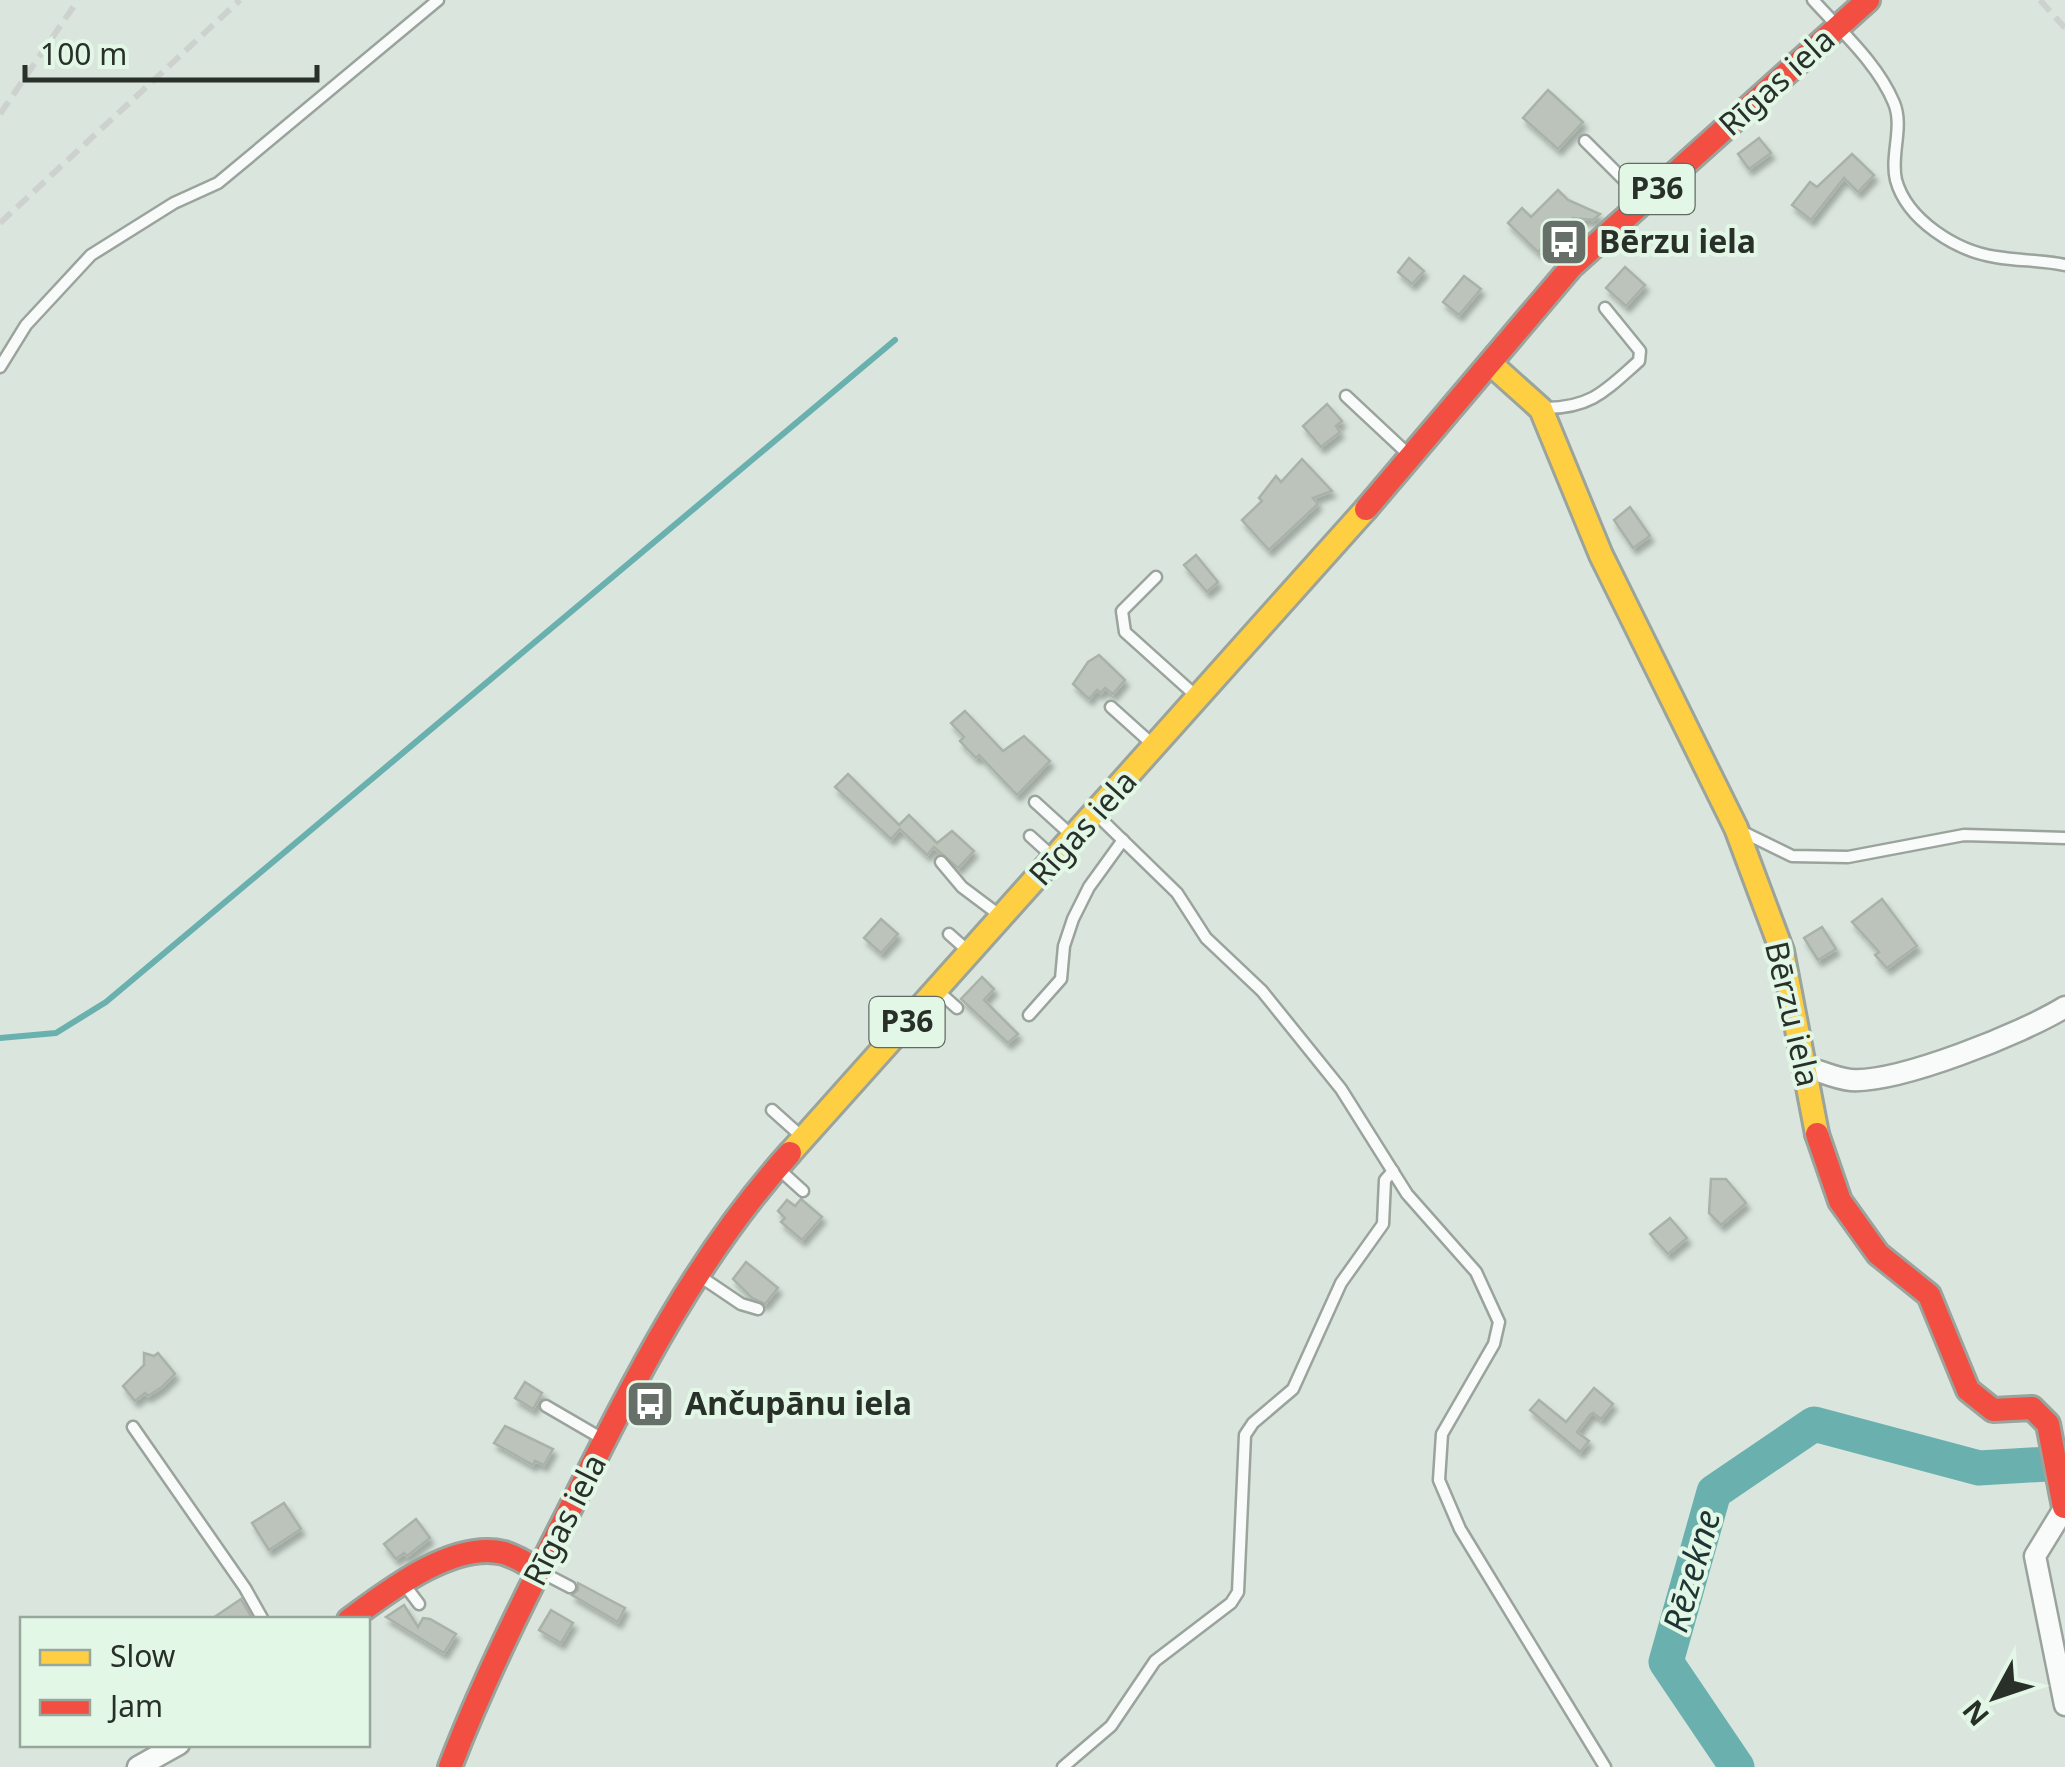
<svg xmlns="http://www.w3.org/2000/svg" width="2065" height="1767" viewBox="0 0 2065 1767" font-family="'Noto Sans',sans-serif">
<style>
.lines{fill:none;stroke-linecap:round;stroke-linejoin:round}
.stream{stroke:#69b0ae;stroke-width:6}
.river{stroke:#69b0ae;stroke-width:35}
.building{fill:#bcc3bb;stroke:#aab1a9;stroke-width:2.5;filter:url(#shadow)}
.lane-casing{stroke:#9aa39c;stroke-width:15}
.street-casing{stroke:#9aa39c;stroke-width:25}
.slow-casing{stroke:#9aa39c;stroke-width:28}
.jam-casing{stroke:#9aa39c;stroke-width:28}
.lane{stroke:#f9fbfa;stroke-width:10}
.street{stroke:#f9fbfa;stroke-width:20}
.slow{stroke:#ffcf43;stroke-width:22}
.jam{stroke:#f24e42;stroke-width:22}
.rail{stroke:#ced2cf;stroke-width:6;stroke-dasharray:15 8;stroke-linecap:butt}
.labels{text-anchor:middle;stroke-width:8;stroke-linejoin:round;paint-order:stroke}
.shield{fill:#e3f7e7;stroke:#606c62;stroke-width:2.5}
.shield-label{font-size:30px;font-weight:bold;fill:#283029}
.street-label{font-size:32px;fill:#283029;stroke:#e3f7e7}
.poi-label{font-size:32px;font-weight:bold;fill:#283029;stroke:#e3f7e7;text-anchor:start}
.water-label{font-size:35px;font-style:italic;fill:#1e3535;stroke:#e3f7e7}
</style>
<defs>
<filter id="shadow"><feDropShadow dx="3.5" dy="6" stdDeviation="2.5" flood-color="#0004"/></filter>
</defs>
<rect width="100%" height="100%" fill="#dae6dd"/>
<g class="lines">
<polyline class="stream" points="0,1038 56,1033 106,1002 895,340"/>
<polyline class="river" points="1737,1767 1666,1662 1714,1492 1814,1424 1979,1468 2065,1463"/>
</g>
<g class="building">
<polygon points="1548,90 1583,122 1558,149 1523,118"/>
<polygon points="1759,138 1771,153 1749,169 1738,154"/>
<polygon points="1852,154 1874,175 1858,192 1844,178 1811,220 1792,205 1810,182 1817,187"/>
<polygon points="1558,190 1568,200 1600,214 1593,220 1573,218 1538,252 1508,223 1522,208 1531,217"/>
<polygon points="1409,258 1424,271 1412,284 1398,272"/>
<polygon points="1625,267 1645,285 1626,306 1606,288"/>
<polygon points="1464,276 1481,289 1459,315 1443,302"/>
<polygon points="1327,404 1342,421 1336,426 1340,432 1321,447 1303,426"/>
<polygon points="1302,459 1332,491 1313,498 1318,504 1269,550 1242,520 1262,501 1259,498 1276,476 1281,482"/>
<polygon points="1630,507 1650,536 1633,548 1614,520"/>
<polygon points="1196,555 1218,582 1207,592 1184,565"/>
<polygon points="1099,655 1125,680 1113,694 1105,688 1101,693 1097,690 1089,699 1073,684 1088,662"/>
<polygon points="965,711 1003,751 1024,736 1050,761 1017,795 979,755 976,758 960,741 964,737 951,723"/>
<polygon points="848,774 899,825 909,815 937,843 952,831 974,851 958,868 934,847 927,855 900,829 891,839 835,787"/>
<polygon points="1882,899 1917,946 1887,968 1875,955 1879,952 1852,922"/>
<polygon points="881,919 898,934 881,953 864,938"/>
<polygon points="1822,927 1836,949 1818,960 1804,938"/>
<polygon points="982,977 994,989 984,1000 1018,1034 1008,1043 961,999"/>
<polygon points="1711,1179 1726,1179 1746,1203 1721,1225 1709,1213"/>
<polygon points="801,1199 822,1217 802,1240 781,1222 785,1218 778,1211 787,1200 795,1206"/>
<polygon points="1670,1218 1687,1238 1668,1254 1650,1234"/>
<polygon points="746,1262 778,1288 765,1304 752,1298 733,1279"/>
<polygon points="144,1353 154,1356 158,1353 175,1374 162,1387 148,1396 145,1393 135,1401 123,1386 144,1365"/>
<polygon points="525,1382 542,1393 533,1409 515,1398"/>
<polygon points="1594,1388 1613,1404 1601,1419 1593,1413 1590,1415 1577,1432 1589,1441 1580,1452 1530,1410 1539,1400 1566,1422"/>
<polygon points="505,1426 553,1449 544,1465 535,1461 533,1465 494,1443"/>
<polygon points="284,1503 301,1529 269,1550 252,1523"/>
<polygon points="416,1519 430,1538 407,1556 404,1553 396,1559 384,1544"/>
<polygon points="578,1583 625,1608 618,1622 572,1595 578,1590"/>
<polygon points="241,1599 253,1620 210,1620"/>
<polygon points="404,1605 418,1627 423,1618 430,1619 456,1634 444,1653 386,1617"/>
<polygon points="551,1610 573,1623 561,1643 539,1630"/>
</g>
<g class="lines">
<g class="lane-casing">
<g id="lane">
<path d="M1813,0c28,31 65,64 81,103 10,24 -4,52 2,77 11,40 60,71 100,77 23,4 46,3 69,8"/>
<polyline points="1585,141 1640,196"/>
<polyline points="0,367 26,325 91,255 174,203 218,183 438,0"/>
<polyline points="1346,396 1408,454"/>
<path d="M1546,408c46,0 61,-19 93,-47l1,-10 -35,-43"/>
<polyline points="1156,577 1122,611 1125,632 1195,695"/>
<polyline points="1111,707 1151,743"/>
<polyline points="1035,802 1069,833"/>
<polyline points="1100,818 1177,893 1206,938 1262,991 1341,1089 1407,1194 1476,1272 1499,1322 1494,1344 1442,1434 1439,1480 1460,1529 1605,1767"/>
<polyline points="1745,833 1792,856 1848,857 1964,835 2065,838"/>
<polyline points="1030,836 1052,856"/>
<polyline points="941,862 962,887 998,914"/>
<polyline points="949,934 967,950"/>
<polyline points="939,992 957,1008"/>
<polyline points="1029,1015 1061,979 1064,946 1073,919 1089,887 1123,840"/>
<polyline points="772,1110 801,1136"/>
<polyline points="782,1172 803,1191"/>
<polyline points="701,1277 741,1304 758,1309"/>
<polyline points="546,1406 601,1438"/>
<polyline points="133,1427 245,1588 263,1620"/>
<polyline points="545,1574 570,1587"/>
<polyline points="404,1584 419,1604"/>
<polyline points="1063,1767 1111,1726 1155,1661 1231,1603 1238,1592 1245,1435 1253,1423 1293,1389 1341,1283 1383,1224 1385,1180 1393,1171"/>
</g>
</g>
<g class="street-casing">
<g id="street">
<path d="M1806,1067c14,4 31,12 45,13 48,3 172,-47 214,-73"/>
<polyline points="2065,1507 2035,1556 2065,1705"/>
<polyline points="138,1767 179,1744"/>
</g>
</g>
<g class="slow-casing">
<g id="slow">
<polyline points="1491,364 1541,409 1601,555 1736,828 1782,951 1817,1134"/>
<polyline points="790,1153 1366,509"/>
</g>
</g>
<g class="jam-casing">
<g id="jam">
<polyline points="1366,509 1572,266 1868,0"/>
<polyline points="1817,1134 1840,1201 1878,1254 1929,1295 1968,1390 1993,1410 2032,1408 2048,1424 2064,1507"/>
<path d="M349,1620c38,-28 104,-80 155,-67 13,4 24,11 35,18"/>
<path d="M450,1767c35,-91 79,-177 123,-264 62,-124 123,-246 217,-350"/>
</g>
</g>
<use href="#lane" class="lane"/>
<use href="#street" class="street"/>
<use href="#slow" class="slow"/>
<use href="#jam" class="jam"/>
<g class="rail">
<polyline points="2040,0 2065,28"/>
<polyline points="0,114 78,0"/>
<polyline points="0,223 240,0"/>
</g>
</g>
<defs>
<g id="bus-square" transform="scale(2.5)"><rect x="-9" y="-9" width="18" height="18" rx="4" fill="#667068" stroke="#e3f7e7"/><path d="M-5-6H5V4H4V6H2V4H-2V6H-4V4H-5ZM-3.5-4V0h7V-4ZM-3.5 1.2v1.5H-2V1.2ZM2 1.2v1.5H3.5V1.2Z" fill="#fff"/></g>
</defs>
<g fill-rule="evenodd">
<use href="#bus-square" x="1564" y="242"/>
<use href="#bus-square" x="650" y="1404"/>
</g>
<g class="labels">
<g class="shield">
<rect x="1619.5" y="164" width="75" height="50" rx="8"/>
<rect x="869.5" y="997" width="75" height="50" rx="8"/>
</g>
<g class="shield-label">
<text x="1657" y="199">P36</text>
<text x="907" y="1032">P36</text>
</g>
<g class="street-label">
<text transform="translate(1777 82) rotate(-42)" y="11">Rīgas iela</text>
<text transform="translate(1083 828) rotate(-48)" y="11">Rīgas iela</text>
<text transform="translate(1792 1014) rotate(77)" y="11">Bērzu iela</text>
<text transform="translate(565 1520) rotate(-63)" y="11">Rīgas iela</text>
</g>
<g class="poi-label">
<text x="1599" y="253">Bērzu iela</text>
<text x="685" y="1415">Ančupānu iela</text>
</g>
<g class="water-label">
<text transform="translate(1692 1571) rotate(-74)" y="12">Rēzekne</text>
</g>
</g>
<rect x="20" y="1617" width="350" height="130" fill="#e3f7e7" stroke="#98a79b" stroke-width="2.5"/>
<rect x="40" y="1650" width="50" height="15" fill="#ffcf43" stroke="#98a79b" stroke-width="2.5"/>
<text x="110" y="1667" font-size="30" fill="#283029">Slow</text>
<rect x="40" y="1700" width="50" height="15" fill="#f24e42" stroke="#98a79b" stroke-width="2.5"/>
<text x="110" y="1717" font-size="30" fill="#283029">Jam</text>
<g transform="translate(1995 1697) rotate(230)" stroke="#e3f7e7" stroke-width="8" paint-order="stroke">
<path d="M0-8L18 38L0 25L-18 38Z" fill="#283029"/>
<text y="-15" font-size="28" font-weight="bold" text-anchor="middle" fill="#283029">N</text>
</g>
<path d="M25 65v15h292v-15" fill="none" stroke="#283029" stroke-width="5"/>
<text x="40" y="65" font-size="30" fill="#283029" stroke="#e3f7e7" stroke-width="8" paint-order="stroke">100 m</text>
</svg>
